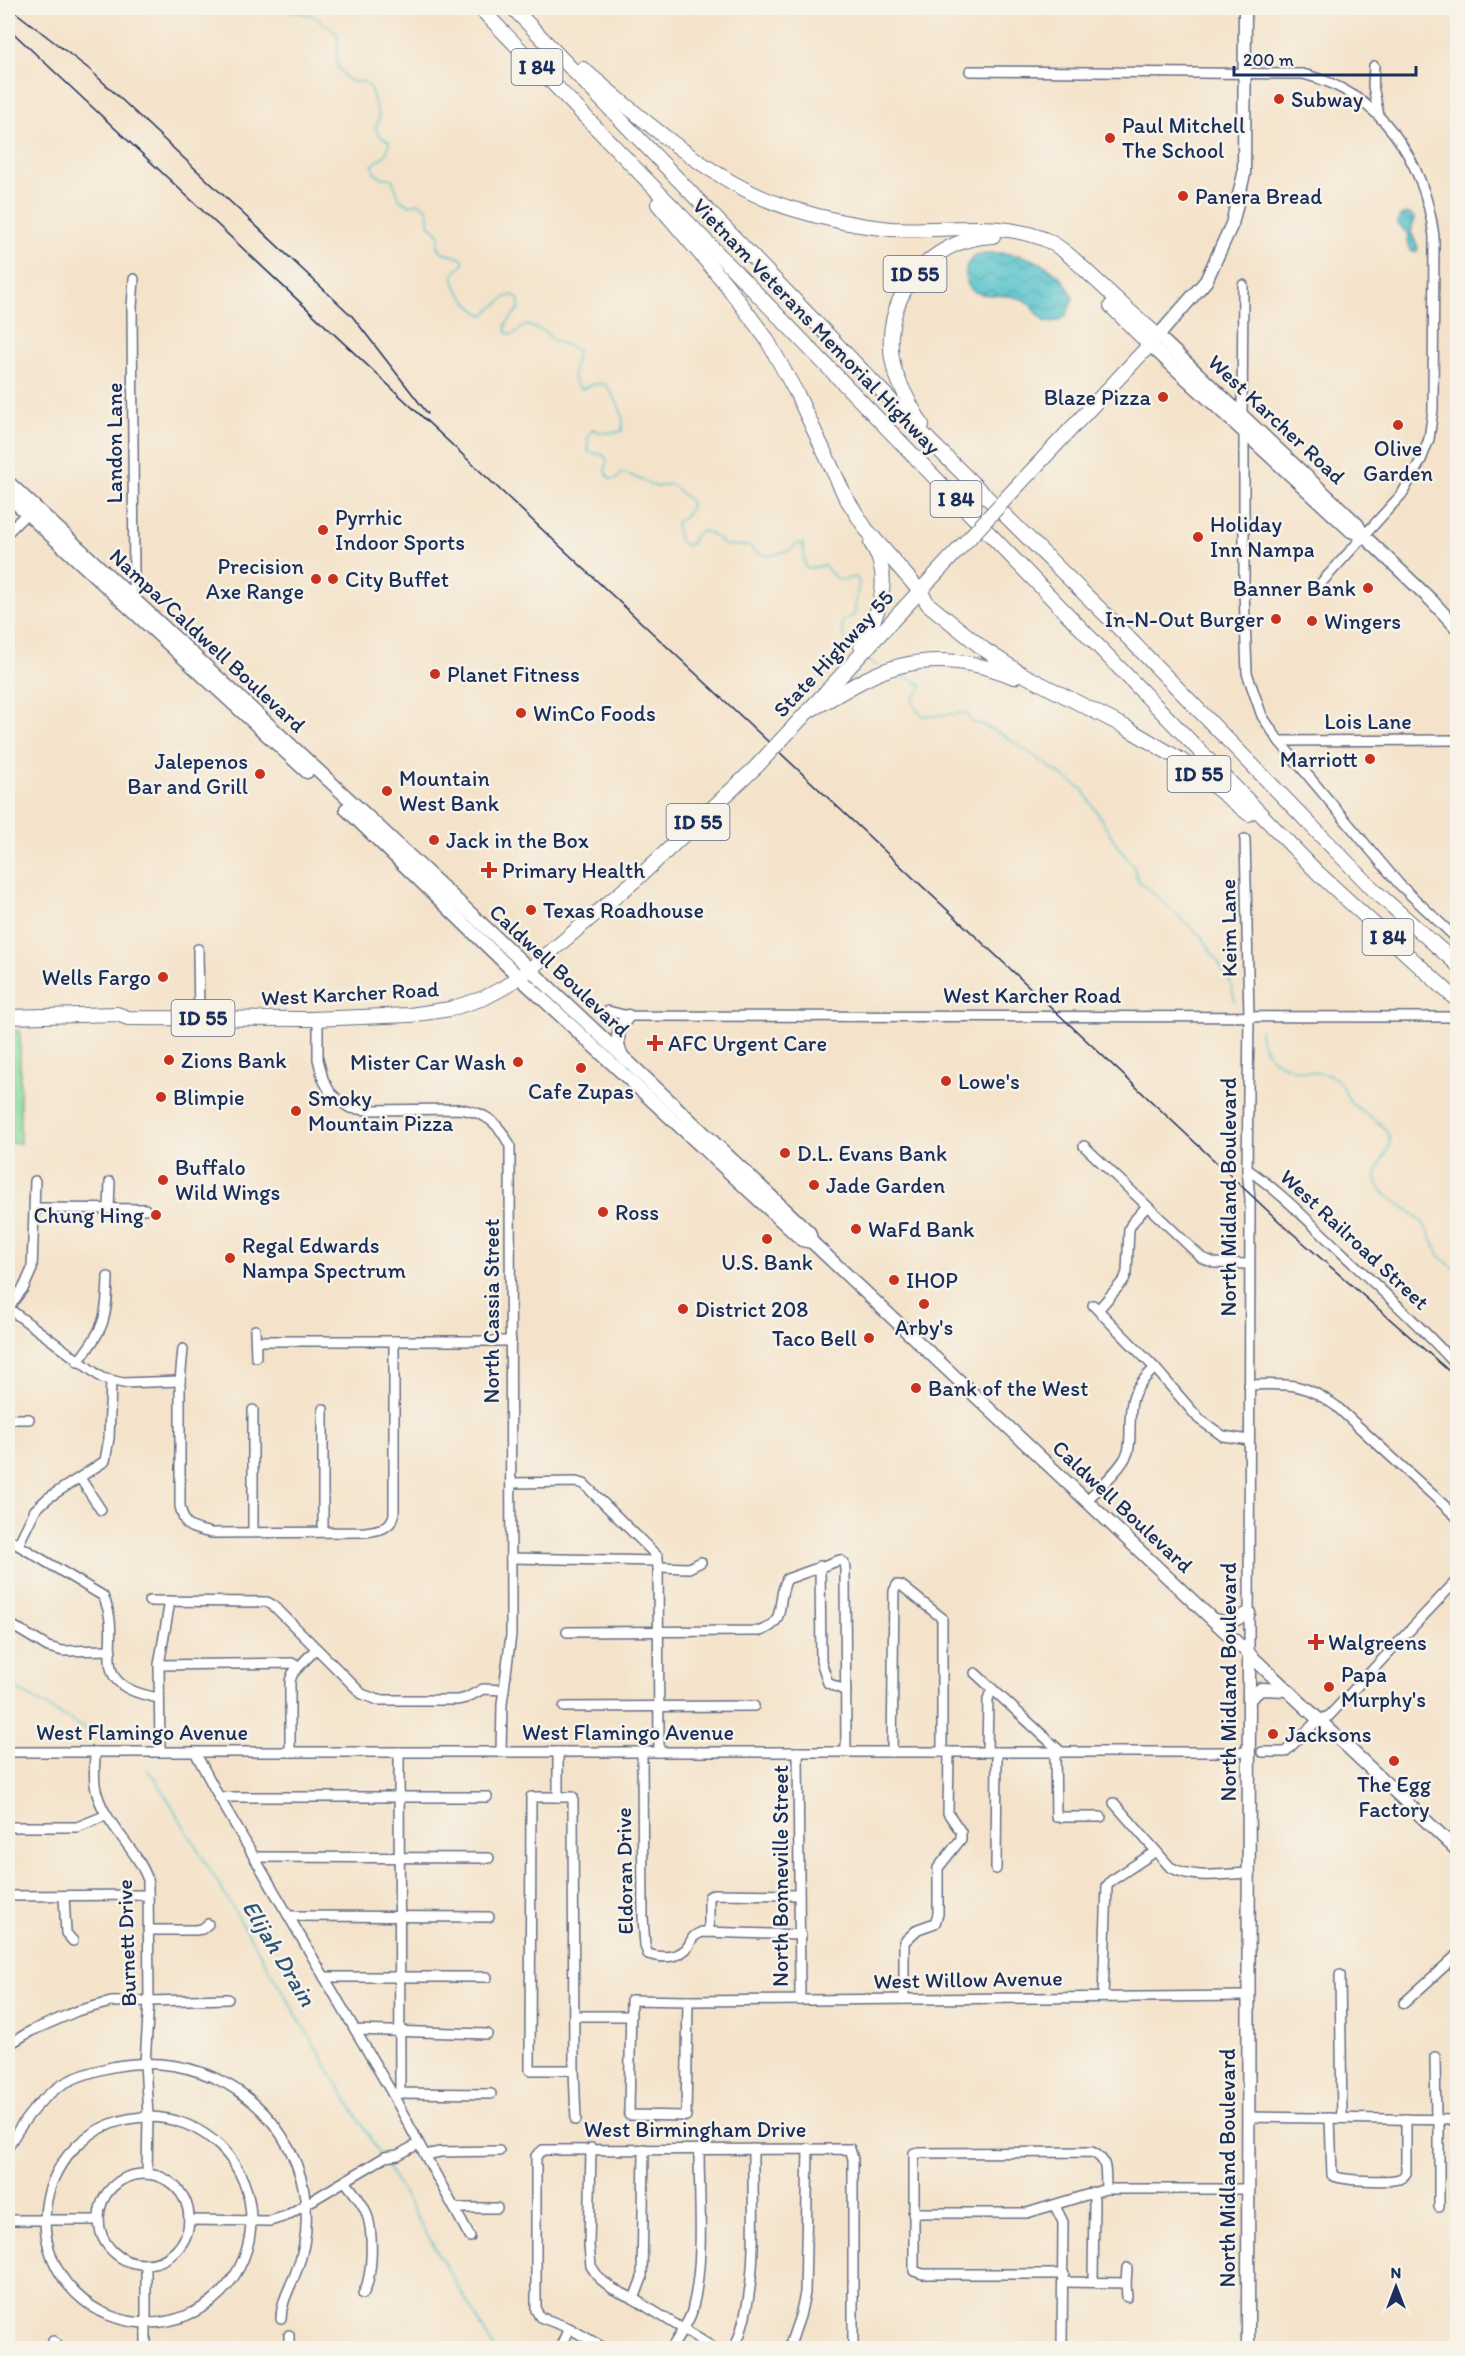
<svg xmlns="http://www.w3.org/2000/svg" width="1465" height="2356" viewBox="0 0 1465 2356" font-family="Itim,sans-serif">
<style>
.grass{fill:url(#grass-tufts);stroke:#53867e;stroke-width:1.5}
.water{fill:url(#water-waves);stroke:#397a96;stroke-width:1.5}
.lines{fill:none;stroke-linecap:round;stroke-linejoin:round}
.stream{stroke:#57c4cd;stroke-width:1.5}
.minor-casing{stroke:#676e84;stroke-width:12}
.major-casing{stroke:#676e84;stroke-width:15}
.highway-casing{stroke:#676e84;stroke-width:16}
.minor{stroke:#fff;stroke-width:9}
.major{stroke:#fff;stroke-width:12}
.highway{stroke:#fff;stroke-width:14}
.rail{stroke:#1b2f5e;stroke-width:1.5}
.highway-bridge-casing{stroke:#676e84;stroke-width:16;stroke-linecap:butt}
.highway-bridge{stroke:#fff;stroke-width:14}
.poi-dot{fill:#c8321e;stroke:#f7f3e8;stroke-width:2}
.labels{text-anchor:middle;stroke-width:5;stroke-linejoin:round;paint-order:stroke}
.shield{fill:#f7f3e8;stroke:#5d6a87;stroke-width:1.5}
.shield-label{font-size:21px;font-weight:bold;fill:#1b2f5e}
.poi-label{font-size:22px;fill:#1b2f5e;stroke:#f7f3e8;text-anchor:start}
.street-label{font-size:22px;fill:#1b2f5e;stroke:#f7f3e8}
.water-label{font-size:24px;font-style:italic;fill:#2a547a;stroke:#f7f3e8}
</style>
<defs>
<pattern id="grass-tufts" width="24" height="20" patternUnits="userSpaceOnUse" patternTransform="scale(1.5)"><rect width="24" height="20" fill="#8bdc9d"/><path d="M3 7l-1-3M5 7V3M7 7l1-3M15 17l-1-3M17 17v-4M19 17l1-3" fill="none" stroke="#77bd8a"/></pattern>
<pattern id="water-waves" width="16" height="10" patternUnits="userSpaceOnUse" patternTransform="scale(1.5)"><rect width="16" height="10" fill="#57c4cd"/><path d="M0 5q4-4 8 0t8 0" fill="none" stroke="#47a0aa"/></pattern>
</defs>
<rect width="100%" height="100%" fill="#f7f3e8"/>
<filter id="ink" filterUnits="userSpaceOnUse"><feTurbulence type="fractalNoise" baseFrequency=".0167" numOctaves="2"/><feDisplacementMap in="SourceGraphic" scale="12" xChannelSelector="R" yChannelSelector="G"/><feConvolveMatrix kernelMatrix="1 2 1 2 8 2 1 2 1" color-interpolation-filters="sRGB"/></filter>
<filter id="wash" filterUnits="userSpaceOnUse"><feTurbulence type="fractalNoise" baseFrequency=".008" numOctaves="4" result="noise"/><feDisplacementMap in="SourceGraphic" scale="24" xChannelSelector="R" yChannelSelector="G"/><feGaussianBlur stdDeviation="1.35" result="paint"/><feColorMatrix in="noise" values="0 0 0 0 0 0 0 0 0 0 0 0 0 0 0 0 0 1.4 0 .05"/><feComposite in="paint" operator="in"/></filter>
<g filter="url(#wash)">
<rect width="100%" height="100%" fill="#f4e3ca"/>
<rect class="grass" x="8" y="1031" width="12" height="112"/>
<g class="water">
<polygon points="1404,214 1410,214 1414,218 1411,232 1418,248 1416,252 1410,250 1407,233 1398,224 1399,217"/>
<path d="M997,253c30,0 66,15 76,45l-7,18 -9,5 -10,1c-9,-6 -14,-16 -23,-22 -19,-11 -56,5 -58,-23 -1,-6 0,-13 5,-17 5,-7 18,-7 26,-7z"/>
</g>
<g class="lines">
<g class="stream">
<path d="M277,8l37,8 23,17c6,25 -11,23 12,48l14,1 7,5 9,31 -3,10 2,6 11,8c0,11 -6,16 -16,22l1,9 7,4 11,2 8,21 9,5 10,-2c10,5 11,10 10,21l11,11 -2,11 4,6 21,7v6c-3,2 -6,4 -8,7 -7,12 18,39 29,43l22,-18 8,-2 5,5v8l-13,16v8l6,3 14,-10 18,6 9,9 24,10c-1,15 -10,29 4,39l13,-5h11c10,13 23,33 16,48l-19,1 -9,-4 -5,8v15l15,3 4,5 -2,11 5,8h6l7,-7 34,15 14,-3 20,18c-1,12 -6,15 -15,21l3,18 6,4 6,-1 3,-8 7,-5 9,2 15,12 23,1 8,6 12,4 22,-6 7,-6h6l2,23 4,2 15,-4c12,12 10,19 31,12l4,4 -5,34 -12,6c-1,12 3,22 13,29"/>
<polyline points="866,658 877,666"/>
<path d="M891,676c12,1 21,0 31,10l-3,6 -7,6 4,11 7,7c16,1 29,-4 45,-3l2,9 13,3 25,13 75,52 36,58 14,17 5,15 64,57 28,44 5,21"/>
<path d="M1260,1030c1,29 24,39 50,42 8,1 19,1 26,7 7,5 9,16 15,23 9,10 23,15 32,25 21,23 -15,35 -5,58 6,13 31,23 42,35 10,10 13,25 20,36 5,6 12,10 18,15"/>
<polyline points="8,1684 106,1741"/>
<polyline points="147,1770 157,1781 380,2155"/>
<polyline points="385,2163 494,2348"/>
</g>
</g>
</g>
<g filter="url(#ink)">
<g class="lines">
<g class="minor-casing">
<g id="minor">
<polyline points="1374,66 1373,86 1379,116"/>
<path d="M970,71l333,3c78,19 121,86 131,162l-1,174 -4,29 -8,21 -19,34 -81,89"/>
<polyline points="1242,417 1243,285"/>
<polyline points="1244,432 1244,591 1247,673 1262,716 1279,741 1399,884 1458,940"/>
<polyline points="8,532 30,510"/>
<polyline points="129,601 134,582 132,307 134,279"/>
<polyline points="1279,741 1458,740"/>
<polyline points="1245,839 1249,1017 1247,1169 1250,1199 1249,1653"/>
<polyline points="198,949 199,1018"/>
<polyline points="608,1011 628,1016 1458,1017"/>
<path d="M318,1019v40l5,20 7,13 9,9 11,7 18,2 93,-1c25,4 38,14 49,37l1,489 -9,69 -1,48"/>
<polyline points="1084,1146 1202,1258 1215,1263 1249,1264"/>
<path d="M1247,1169c34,23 63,54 93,82 40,38 81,75 118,116"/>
<polyline points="35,1208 145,1209"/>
<polyline points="109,1209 110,1182"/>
<polyline points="1093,1305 1155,1368 1199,1419 1223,1436 1249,1440"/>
<polyline points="8,1308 102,1378 123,1383 180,1381"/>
<polyline points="8,1308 24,1287 32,1269 35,1181"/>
<polyline points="1098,1310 1124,1280 1127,1272 1129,1229 1132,1223 1147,1206"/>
<polyline points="255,1330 256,1357"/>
<polyline points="256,1341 511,1341"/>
<path d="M183,1349l-3,32v125c5,23 9,21 31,27l154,-1c14,-2 25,-3 29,-17v-174"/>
<path d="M78,1362c26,-35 29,-41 30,-85"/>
<path d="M1249,1385c40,-1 54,-3 87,21l122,112"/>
<polyline points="323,1409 323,1532"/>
<polyline points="253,1410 253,1532"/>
<polyline points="8,1419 29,1419"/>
<polyline points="80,1478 101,1510"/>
<polyline points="511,1483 576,1482 584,1484 658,1557 659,1752"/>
<path d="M1086,1501c12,-12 37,-34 42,-49 2,-7 2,-16 2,-23 0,-30 2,-40 25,-61"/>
<path d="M8,1539l95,57c24,50 -24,88 56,102"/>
<polyline points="18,1545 35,1510 48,1498 105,1461 109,1438 111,1381"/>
<polyline points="511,1558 658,1561"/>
<polyline points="820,1566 821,1661 828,1683 846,1691"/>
<polyline points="658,1567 689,1568 701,1562"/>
<polyline points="149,1601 267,1602 274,1606 362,1694 378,1700 458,1700 466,1698 483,1689 504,1690"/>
<polyline points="8,1623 48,1647 63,1651 111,1650"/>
<path d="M567,1632l193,-1c28,-8 15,-29 27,-52l53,-19 4,3 1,6 1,183"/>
<polyline points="159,1665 292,1663 298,1667"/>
<polyline points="975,1673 1061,1752"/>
<polyline points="564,1707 754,1706"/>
<polyline points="8,1752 1249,1752"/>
<path d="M95,1752c0,12 -2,26 1,38 8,34 40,57 52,90l1,121 -4,62 3,53 -1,58"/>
<polyline points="160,1752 159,1665 170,1601"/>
<polyline points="195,1752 219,1797 487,1797"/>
<polyline points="290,1752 290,1681 293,1673 316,1649"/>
<polyline points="399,1752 400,2093"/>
<polyline points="558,1752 558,1797"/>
<path d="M642,1752l1,165 2,29 3,8c13,4 27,5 38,-5 8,-9 2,-11 16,-17l99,3"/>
<polyline points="798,1752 800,2000"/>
<polyline points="892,1752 894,1591 897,1585 902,1586 942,1618 942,1752"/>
<polyline points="987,1752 988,1699 992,1689"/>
<polyline points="1055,1752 1056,1817 1101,1817"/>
<polyline points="1262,1752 1285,1752 1318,1720 1329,1716 1458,1579"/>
<polyline points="219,1797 392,2093 491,2094"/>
<path d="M1114,1803l56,64c24,13 52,7 78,6"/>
<polyline points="8,1827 77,1827 107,1815"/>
<polyline points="254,1857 489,1858"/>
<polyline points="996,1869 997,1752"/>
<polyline points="8,1896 148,1895"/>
<polyline points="64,1896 66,1933 73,1941"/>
<polyline points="289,1916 489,1917"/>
<polyline points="148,1930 195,1930 202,1929 208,1924"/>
<polyline points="709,1932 709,1897 714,1894 799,1895"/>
<polyline points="1340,1975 1342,2118"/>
<polyline points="324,1977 487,1977"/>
<polyline points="1103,1997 1107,1886 1111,1881 1156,1851"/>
<polyline points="904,1999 904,1942 918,1929 935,1923 938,1914 938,1868 961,1839 961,1832 948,1813 949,1752"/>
<polygon points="631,2000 688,2001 686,2116 629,2115"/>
<polyline points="688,2001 1249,1996"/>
<polyline points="1404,2003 1458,1954"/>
<polyline points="574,2016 631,2016"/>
<polyline points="355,2030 487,2034"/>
<polyline points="8,2045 31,2031 77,2011 111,2002 228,1999"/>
<polyline points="1435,2057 1436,2119"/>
<polyline points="574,2070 530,2070 531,1797 573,1797 574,2070 576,2120"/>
<polyline points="392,2093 425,2155 440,2152 499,2151"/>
<circle cx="148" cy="2220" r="103"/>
<polyline points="1248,2117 1458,2120"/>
<path d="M1330,2118l2,57c8,6 56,7 67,4 5,-2 4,-2 7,-6v-54"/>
<polyline points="1439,2119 1439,2207"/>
<path d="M8,2147c13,-23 27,-43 49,-59 15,-11 37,-17 55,-21 83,-17 165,28 189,111 8,31 7,64 -5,94 -6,16 -15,30 -15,47"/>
<polyline points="591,2148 589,2246 591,2266 599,2278 613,2289 634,2299 714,2348"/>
<polyline points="425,2155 470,2237"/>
<circle cx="144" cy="2219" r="45"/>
<path d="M345,2181c7,10 17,20 21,31 8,19 7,65 -3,82"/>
<polyline points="1092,2192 1094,2200 1093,2282"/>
<polyline points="1055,2206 1063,2222 1062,2348"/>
<polyline points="455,2208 497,2208"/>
<polyline points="913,2213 1027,2213 1106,2189 1248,2189"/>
<polyline points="8,2220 99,2220"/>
<polyline points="189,2220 270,2221 286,2216 385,2157 398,2155 418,2144"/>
<polyline points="146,2264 146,2348"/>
<path d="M1064,2274h-141l-9,-3v-118l178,-1c17,8 13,20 14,37"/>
<polyline points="1064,2282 1126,2283 1127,2297"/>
<polyline points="1126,2283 1127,2268"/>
<polyline points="634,2299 642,2278 644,2149"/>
<polyline points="289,2335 289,2348"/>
<polyline points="53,2341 60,2348"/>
<polyline points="560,2348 569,2328"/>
<polyline points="604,2348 569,2328 540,2317 536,2310 536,2156 543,2150 850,2149 853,2159 853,2348"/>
<path d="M672,2348c6,-12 16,-23 20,-37 13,-51 7,-109 7,-162"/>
<path d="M735,2348c25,-62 17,-133 18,-199"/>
<polyline points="789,2348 800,2316 805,2293 808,2148"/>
</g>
</g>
<g class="major-casing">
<g id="major">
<polyline points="1245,8 1244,174 1232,224 1206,281 1158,336 1357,524 1364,536 1431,600 1458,629"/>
<polyline points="1150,345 1351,531 1364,536"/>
<polyline points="8,482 380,828 809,1232 812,1242 1458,1851"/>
<polyline points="8,496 307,772"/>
<polyline points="346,809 519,977 802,1240 812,1242"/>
<path d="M621,1055c-6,-16 -3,-26 7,-39"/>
<polyline points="1215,1620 1228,1623 1249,1613"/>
<polyline points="1249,1699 1261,1689 1286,1690"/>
<polyline points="1248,2348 1249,1653"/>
</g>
</g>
<g class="highway-casing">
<g id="highway">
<polyline points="480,8 1318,873 1458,1001"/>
<polyline points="513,8 933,444 1110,619 1375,891 1458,965"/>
<path d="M583,69c59,50 134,118 210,140 32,10 64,17 98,20 50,3 105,-9 153,10 21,9 36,27 53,42 20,19 40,37 61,55l-149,159"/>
<polyline points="658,204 725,283 766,338 797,394 845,496 866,529 919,590 928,604 985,650 1022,674 1131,730"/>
<polyline points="1111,306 1150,345"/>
<path d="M922,425c-10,-18 -22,-37 -28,-57 -17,-65 33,-130 99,-132"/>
<path d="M861,646c18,-33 33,-68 10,-103"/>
<path d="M808,711c20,-10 38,-22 58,-32 48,-25 99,-22 148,-2"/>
<polyline points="1125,727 1181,760 1249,814"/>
<polyline points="783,738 973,534"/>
<polyline points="8,1017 117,1014 128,1018 312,1019 410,1015 450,1009 484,998 503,988 529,970 639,877 757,766"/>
</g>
</g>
<use href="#minor" class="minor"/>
<use href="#major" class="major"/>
<use href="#highway" class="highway"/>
<g class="rail">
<polyline points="10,8 89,69 352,316 428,414"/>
<polyline points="8,28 1282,1224 1458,1379"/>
</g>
<g class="highway-bridge-casing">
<g id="highway-bridge">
<polyline points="973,534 1009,495"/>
<polyline points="757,766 783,738"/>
</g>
</g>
<use href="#highway-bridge" class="highway-bridge"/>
</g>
</g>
<g class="poi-dot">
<circle cx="1279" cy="99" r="6"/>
<circle cx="1110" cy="138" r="6"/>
<circle cx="1183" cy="196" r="6"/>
<circle cx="1163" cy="397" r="6"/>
<circle cx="1398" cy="425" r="6"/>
<circle cx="323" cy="530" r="6"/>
<circle cx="1198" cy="537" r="6"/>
<circle cx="316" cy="579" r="6"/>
<circle cx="333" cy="579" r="6"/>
<circle cx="1368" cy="588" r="6"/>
<circle cx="1276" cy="619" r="6"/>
<circle cx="1312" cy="621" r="6"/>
<circle cx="435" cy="674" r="6"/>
<circle cx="521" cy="713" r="6"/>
<circle cx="1370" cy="759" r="6"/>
<circle cx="260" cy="774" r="6"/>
<circle cx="387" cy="791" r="6"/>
<circle cx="434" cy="840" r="6"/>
<path d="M486 861h6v6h6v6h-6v6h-6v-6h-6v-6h6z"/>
<circle cx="531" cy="910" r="6"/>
<circle cx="163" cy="977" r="6"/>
<path d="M652 1034h6v6h6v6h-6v6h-6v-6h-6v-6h6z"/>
<circle cx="169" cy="1060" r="6"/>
<circle cx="518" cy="1062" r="6"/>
<circle cx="581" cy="1068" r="6"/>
<circle cx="946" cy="1081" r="6"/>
<circle cx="161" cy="1097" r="6"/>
<circle cx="296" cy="1111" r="6"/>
<circle cx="785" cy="1153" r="6"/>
<circle cx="163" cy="1180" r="6"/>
<circle cx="814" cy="1185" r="6"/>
<circle cx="603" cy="1212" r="6"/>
<circle cx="156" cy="1215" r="6"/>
<circle cx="856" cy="1229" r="6"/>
<circle cx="767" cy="1239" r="6"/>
<circle cx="230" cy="1258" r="6"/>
<circle cx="894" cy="1280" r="6"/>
<circle cx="924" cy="1304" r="6"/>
<circle cx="683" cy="1309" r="6"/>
<circle cx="869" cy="1338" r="6"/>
<circle cx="916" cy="1388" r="6"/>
<path d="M1313 1633h6v6h6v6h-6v6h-6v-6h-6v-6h6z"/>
<circle cx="1329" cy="1687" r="6"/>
<circle cx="1273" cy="1734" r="6"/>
<circle cx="1394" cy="1761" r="6"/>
</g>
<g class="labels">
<g class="shield">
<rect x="511.5" y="49" width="51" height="36" rx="4.5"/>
<rect x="883.5" y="256" width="63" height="36" rx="4.5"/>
<rect x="930.5" y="481" width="51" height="36" rx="4.5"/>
<rect x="1167.5" y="756" width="63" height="36" rx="4.5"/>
<rect x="666.5" y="804" width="63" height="36" rx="4.5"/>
<rect x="1362.5" y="919" width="51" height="36" rx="4.5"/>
<rect x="171.5" y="1000" width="63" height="36" rx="4.5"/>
</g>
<g class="shield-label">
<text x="537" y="74">I 84</text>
<text x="915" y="281">ID 55</text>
<text x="956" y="506">I 84</text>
<text x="1199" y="781">ID 55</text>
<text x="698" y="829">ID 55</text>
<text x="1388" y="944">I 84</text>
<text x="203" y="1025">ID 55</text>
</g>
<g class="poi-label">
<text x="1291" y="107">Subway</text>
<text x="1122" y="133">Paul Mitchell<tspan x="1122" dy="25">The School</tspan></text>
<text x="1195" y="204">Panera Bread</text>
<text x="1151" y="405" text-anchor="end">Blaze Pizza</text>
<text x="1398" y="456" text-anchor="middle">Olive<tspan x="1398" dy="25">Garden</tspan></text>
<text x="335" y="525">Pyrrhic<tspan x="335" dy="25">Indoor Sports</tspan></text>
<text x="1210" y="532">Holiday<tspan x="1210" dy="25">Inn Nampa</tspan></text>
<text x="304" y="574" text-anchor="end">Precision<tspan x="304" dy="25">Axe Range</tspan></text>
<text x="345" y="587">City Buffet</text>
<text x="1356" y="596" text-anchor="end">Banner Bank</text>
<text x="1264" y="627" text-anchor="end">In-N-Out Burger</text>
<text x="1324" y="629">Wingers</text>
<text x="447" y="682">Planet Fitness</text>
<text x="533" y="721">WinCo Foods</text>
<text x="1358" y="767" text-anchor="end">Marriott</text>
<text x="248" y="769" text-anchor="end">Jalepenos<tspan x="248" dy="25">Bar and Grill</tspan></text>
<text x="399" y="786">Mountain<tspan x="399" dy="25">West Bank</tspan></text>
<text x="446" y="848">Jack in the Box</text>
<text x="502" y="878">Primary Health</text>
<text x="543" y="918">Texas Roadhouse</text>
<text x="151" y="985" text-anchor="end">Wells Fargo</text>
<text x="668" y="1051">AFC Urgent Care</text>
<text x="181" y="1068">Zions Bank</text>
<text x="506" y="1070" text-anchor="end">Mister Car Wash</text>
<text x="958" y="1089">Lowe's</text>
<text x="581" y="1099" text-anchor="middle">Cafe Zupas</text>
<text x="173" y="1105">Blimpie</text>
<text x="308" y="1106">Smoky<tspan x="308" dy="25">Mountain Pizza</tspan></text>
<text x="797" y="1161">D.L. Evans Bank</text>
<text x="175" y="1175">Buffalo<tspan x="175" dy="25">Wild Wings</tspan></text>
<text x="826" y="1193">Jade Garden</text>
<text x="615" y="1220">Ross</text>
<text x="144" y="1223" text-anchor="end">Chung Hing</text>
<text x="868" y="1237">WaFd Bank</text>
<text x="242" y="1253">Regal Edwards<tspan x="242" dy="25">Nampa Spectrum</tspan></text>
<text x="767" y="1270" text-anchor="middle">U.S. Bank</text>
<text x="906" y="1288">IHOP</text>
<text x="695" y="1317">District 208</text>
<text x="924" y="1335" text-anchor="middle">Arby's</text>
<text x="857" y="1346" text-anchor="end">Taco Bell</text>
<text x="928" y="1396">Bank of the West</text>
<text x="1328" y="1650">Walgreens</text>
<text x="1341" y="1682">Papa<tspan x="1341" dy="25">Murphy's</tspan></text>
<text x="1285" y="1742">Jacksons</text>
<text x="1394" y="1792" text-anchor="middle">The Egg<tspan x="1394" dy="25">Factory</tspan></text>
</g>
<g class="street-label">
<text transform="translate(817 326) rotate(46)" y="8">Vietnam Veterans Memorial Highway</text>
<text transform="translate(1277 419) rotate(43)" y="8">West Karcher Road</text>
<text transform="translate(114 443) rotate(-90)" y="8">Landon Lane</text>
<text transform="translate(208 640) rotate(43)" y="8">Nampa/Caldwell Boulevard</text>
<text transform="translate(833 653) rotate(-47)" y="8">State Highway 55</text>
<text x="1368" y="729">Lois Lane</text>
<text transform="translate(1228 928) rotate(-91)" y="8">Keim Lane</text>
<text transform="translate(560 970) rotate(43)" y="8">Caldwell Boulevard</text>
<text transform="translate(350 993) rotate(-3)" y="8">West Karcher Road</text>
<text x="1032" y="1003">West Karcher Road</text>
<text transform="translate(1228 1197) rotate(-90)" y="8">North Midland Boulevard</text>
<text transform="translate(1355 1239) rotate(43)" y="8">West Railroad Street</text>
<text transform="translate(491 1311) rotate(-90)" y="8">North Cassia Street</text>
<text transform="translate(1123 1506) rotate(43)" y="8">Caldwell Boulevard</text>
<text transform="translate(1228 1682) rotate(-90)" y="8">North Midland Boulevard</text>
<text x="142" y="1740">West Flamingo Avenue</text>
<text x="628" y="1740">West Flamingo Avenue</text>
<text transform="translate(624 1871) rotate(-91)" y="8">Eldoran Drive</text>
<text transform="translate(780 1876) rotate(-90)" y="8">North Bonneville Street</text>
<text transform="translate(126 1943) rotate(-92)" y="8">Burnett Drive</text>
<text transform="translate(968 1979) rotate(-1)" y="8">West Willow Avenue</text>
<text x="695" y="2137">West Birmingham Drive</text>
<text transform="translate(1227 2168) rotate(-90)" y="8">North Midland Boulevard</text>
</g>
<g class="water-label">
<text transform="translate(279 1953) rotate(59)" y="8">Elijah Drain</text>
</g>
</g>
<rect width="1465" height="2356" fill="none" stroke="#f7f3e8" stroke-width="30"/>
<g transform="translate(1396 2287)" stroke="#f7f3e8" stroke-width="4.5" paint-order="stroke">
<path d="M0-4.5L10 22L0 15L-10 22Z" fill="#1b2f5e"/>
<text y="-9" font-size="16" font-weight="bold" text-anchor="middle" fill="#1b2f5e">N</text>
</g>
<path d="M1234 66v9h182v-9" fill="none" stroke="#1b2f5e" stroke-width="3"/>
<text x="1243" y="66" font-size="18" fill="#1b2f5e" stroke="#f7f3e8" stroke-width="4.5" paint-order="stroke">200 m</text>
</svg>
